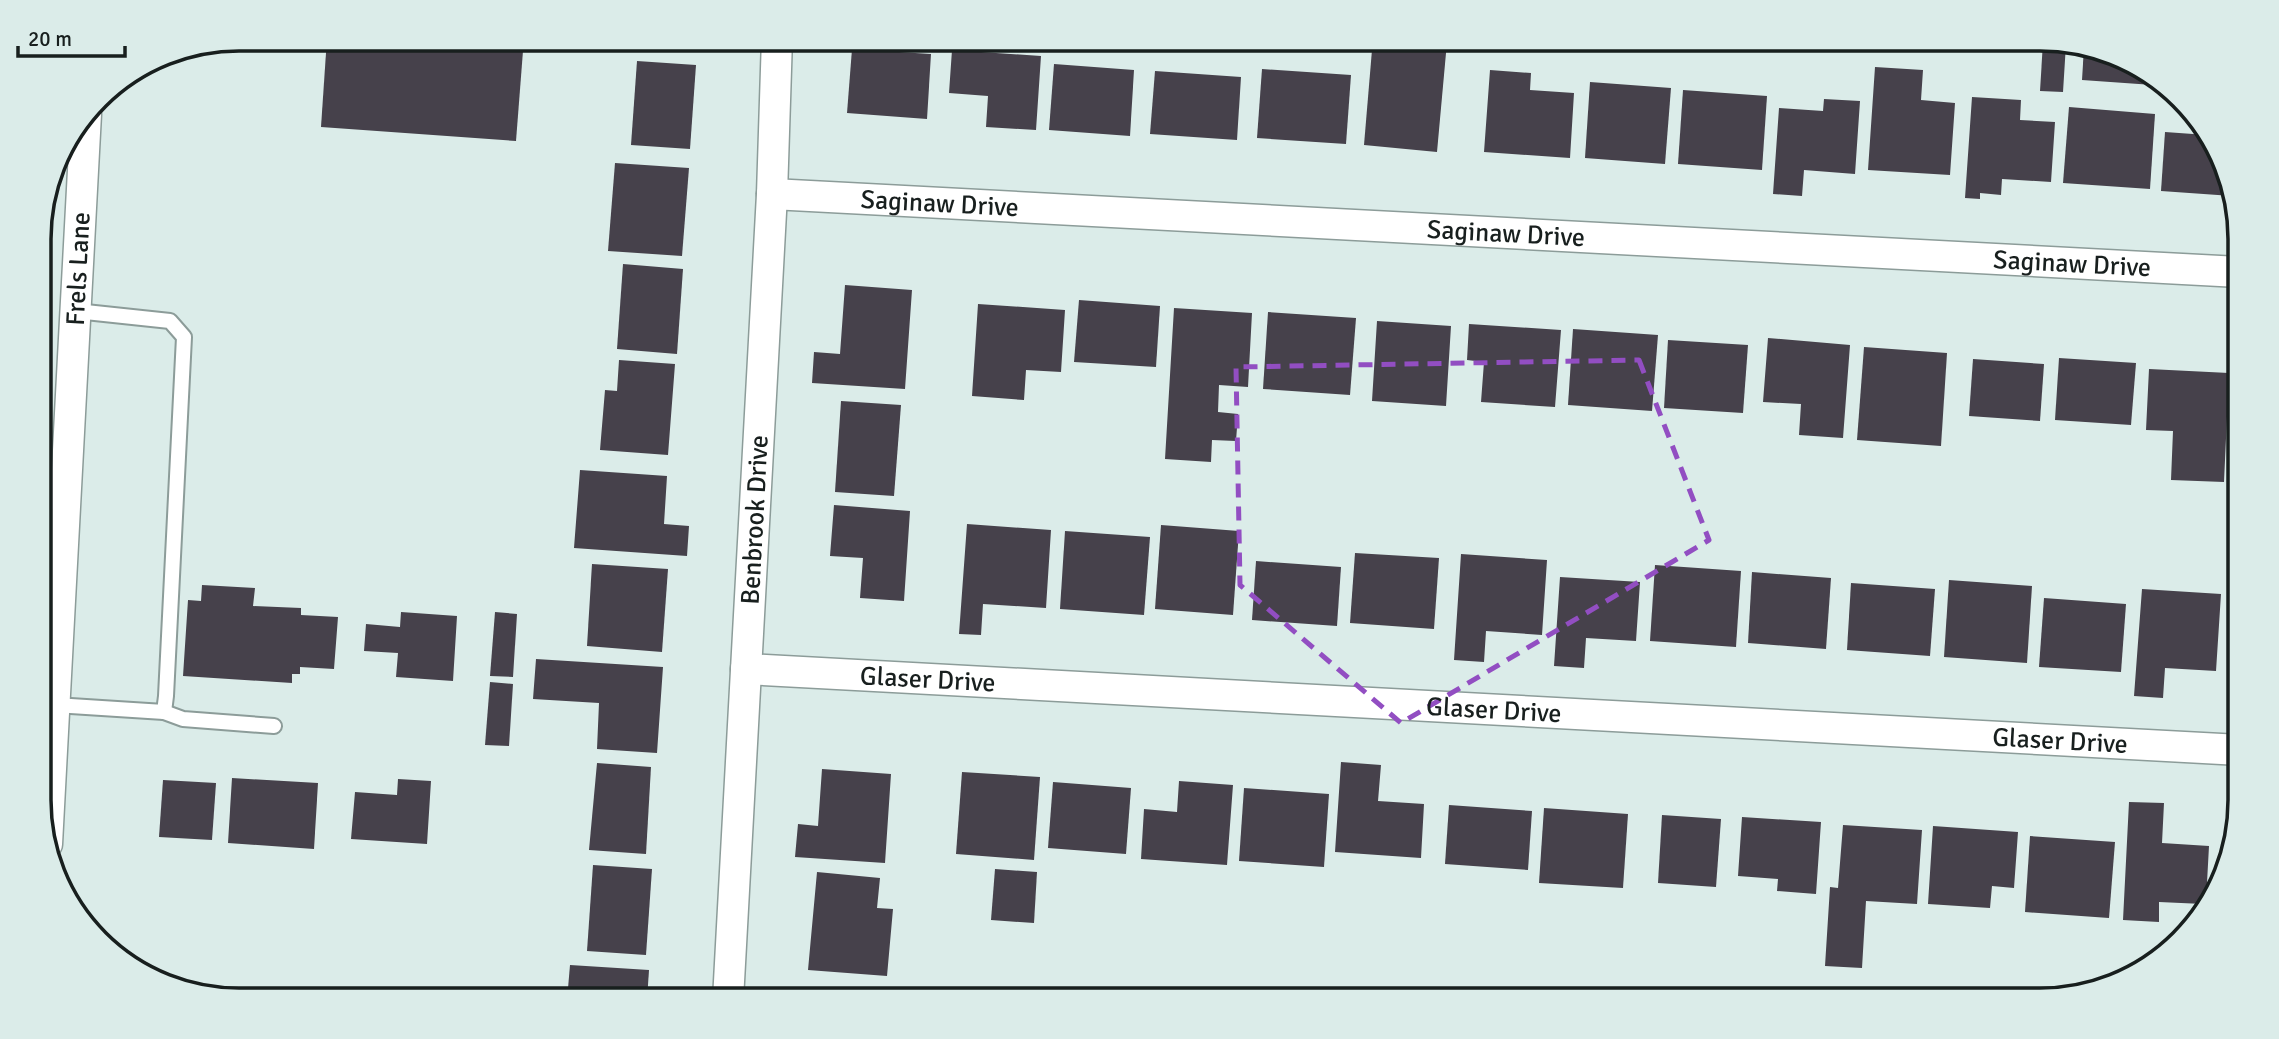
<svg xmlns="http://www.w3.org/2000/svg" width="2279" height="1039" viewBox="0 0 2279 1039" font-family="Signika,sans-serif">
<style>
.building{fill:#46414b}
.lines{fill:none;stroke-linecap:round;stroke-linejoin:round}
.service-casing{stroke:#8c9c99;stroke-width:18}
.minor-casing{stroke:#8c9c99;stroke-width:33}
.service{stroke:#fff;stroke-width:14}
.minor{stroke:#fff;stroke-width:30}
.marked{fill:none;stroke:#924ec2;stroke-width:5;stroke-dasharray:14 9;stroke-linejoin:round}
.labels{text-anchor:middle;stroke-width:7;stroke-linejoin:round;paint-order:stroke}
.street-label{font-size:26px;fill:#181f1e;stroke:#dbece9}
.rim{fill:none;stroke:#181f1e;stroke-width:3.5}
</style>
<rect width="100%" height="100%" fill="#dbece9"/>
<g class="building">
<polygon points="327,38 524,38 516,141 321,127"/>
<polygon points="614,38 713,38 712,51 614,43"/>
<polygon points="1373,38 1447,42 1437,152 1364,145"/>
<polygon points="2043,42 2066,44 2063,92 2040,91"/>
<polygon points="2084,47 2118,54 2153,81 2153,85 2082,80"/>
<polygon points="852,49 931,54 927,119 847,113"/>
<polygon points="952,50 1041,56 1036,130 986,127 988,96 949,93"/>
<polygon points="637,61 696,65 690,149 631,145"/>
<polygon points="1054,64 1134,70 1130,136 1049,130"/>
<polygon points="1875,67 1923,70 1921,100 1955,103 1950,175 1868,170"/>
<polygon points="1262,69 1351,75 1346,144 1257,138"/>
<polygon points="1490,70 1531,73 1530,90 1574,93 1570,158 1484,152"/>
<polygon points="1155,71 1241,77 1237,140 1150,134"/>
<polygon points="1590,82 1671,88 1665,164 1585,158"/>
<polygon points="1683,90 1767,96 1762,170 1678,164"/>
<polygon points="1972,97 2021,100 2020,120 2055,122 2051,182 2002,179 2001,195 1980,193 1980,199 1965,198"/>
<polygon points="1824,99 1860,101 1855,174 1804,170 1802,196 1773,194 1779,108 1823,111"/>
<polygon points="2069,107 2155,114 2150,189 2063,183"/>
<polygon points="2165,132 2207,135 2232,196 2161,191"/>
<polygon points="615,163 689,168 682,256 608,251"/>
<polygon points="623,264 683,269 677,354 617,349"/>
<polygon points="845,285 912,290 905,389 812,383 814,352 840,354"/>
<polygon points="1079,300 1160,306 1156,367 1074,362"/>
<polygon points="978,304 1065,310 1061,372 1026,370 1024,400 972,396"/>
<polygon points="1174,308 1252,313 1248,387 1219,385 1218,412 1238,414 1236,441 1212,440 1211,462 1165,459"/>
<polygon points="1268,312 1356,318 1350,395 1263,389"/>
<polygon points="1377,321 1451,326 1446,406 1372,401"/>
<polygon points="1469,324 1561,330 1555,407 1481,402 1484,362 1467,360"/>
<polygon points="1573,329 1658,335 1652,411 1568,405"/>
<polygon points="1768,338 1850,345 1843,438 1799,435 1801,404 1763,402"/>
<polygon points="1668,340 1748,345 1743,413 1664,408"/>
<polygon points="1864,347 1947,353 1941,446 1857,440"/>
<polygon points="2059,358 2136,363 2131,425 2055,420"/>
<polygon points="1973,359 2044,364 2040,421 1969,416"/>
<polygon points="619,360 675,364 668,455 600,450 605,390 617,391"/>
<polygon points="2149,369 2229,373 2224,482 2171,480 2173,431 2146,430"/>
<polygon points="841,401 901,405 894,496 835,492"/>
<polygon points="580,470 667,476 664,524 689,526 687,556 574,548"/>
<polygon points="834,505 910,511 904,601 860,598 863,558 830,556"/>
<polygon points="967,524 1051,530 1046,608 983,604 981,635 959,634"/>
<polygon points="1161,525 1239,531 1233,615 1155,609"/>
<polygon points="1065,531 1150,537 1144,615 1060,609"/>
<polygon points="1355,553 1439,558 1434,629 1350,623"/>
<polygon points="1461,554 1547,560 1542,635 1486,631 1484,662 1454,660"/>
<polygon points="1256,561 1341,567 1337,626 1252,620"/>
<polygon points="592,564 668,569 662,652 587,646"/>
<polygon points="1655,565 1741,571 1736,647 1650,641"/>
<polygon points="1752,572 1831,578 1826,649 1748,643"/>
<polygon points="1560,577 1640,582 1636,641 1586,638 1584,668 1554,666"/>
<polygon points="1949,580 2032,586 2027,663 1944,657"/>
<polygon points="1851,583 1935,589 1930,656 1847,650"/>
<polygon points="202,585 255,588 253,606 301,608 301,615 338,617 334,669 300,667 300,674 292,674 292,683 183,676 188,600 201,601"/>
<polygon points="2142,589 2221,594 2216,671 2165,668 2163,698 2134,696"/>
<polygon points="2044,598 2126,604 2121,672 2039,667"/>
<polygon points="401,612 457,616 453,681 396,677 398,653 364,651 366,624 400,627"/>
<polygon points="495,612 517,614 513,677 490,676"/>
<polygon points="2238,613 2240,613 2240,668 2234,668"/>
<polygon points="536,659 663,667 657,753 597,749 599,703 533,699"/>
<polygon points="490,682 513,684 509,746 485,745"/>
<polygon points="1341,762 1381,765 1378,801 1424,804 1421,858 1335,852"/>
<polygon points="597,763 651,767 646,854 589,850"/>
<polygon points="822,769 891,774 885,863 795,857 798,824 818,826"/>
<polygon points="962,772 1040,777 1034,860 956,854"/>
<polygon points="232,778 318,783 314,849 228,843"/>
<polygon points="398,779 431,781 427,844 351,839 355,792 397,795"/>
<polygon points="163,780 216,783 212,840 159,837"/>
<polygon points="1179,781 1233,785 1227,865 1141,859 1144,809 1177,812"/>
<polygon points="1053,782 1131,788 1126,854 1048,848"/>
<polygon points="1244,788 1329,794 1324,867 1239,861"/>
<polygon points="2129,802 2164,803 2162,843 2209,846 2206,901 2203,904 2159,902 2159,922 2123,920"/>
<polygon points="1449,805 1532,811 1528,870 1445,864"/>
<polygon points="1544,808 1628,814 1623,888 1539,883"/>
<polygon points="1662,815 1721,819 1716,887 1658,883"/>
<polygon points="1742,817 1821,822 1816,894 1777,891 1778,879 1738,876"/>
<polygon points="1843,825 1922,830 1917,904 1866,901 1862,968 1825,966 1830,887 1838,888"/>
<polygon points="1933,826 2018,832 2014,888 1992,886 1990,908 1928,904"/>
<polygon points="2030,836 2115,842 2109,918 2025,912"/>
<polygon points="2223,845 2232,846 2225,878 2220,884"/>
<polygon points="593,865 652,869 646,955 587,951"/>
<polygon points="995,869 1037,872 1034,923 991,920"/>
<polygon points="817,872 880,878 877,908 893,909 887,976 808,970"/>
<polygon points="570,965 649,970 647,1000 567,1000"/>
<polygon points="809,989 874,993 873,1000 808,1000"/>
</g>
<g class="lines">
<g class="service-casing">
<g id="service">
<polyline points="55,705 164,712 166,696 184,337 170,321 76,311"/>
<polyline points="164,712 183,719 274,726"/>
</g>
</g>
<g class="minor-casing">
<g id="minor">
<path id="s1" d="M772,194l1467,78"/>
<path id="s2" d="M746,669l1494,81"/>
<path id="s3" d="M47,844l39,-730"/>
<path id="s4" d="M728,1000l44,-806 5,-156"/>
</g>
</g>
<use href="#service" class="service"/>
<use href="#minor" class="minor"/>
</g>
<path class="marked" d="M1639,360l70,180 -308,183 -161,-138 -4,-218z"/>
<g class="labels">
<g class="street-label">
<text dy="9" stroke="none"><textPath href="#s1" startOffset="168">Saginaw Drive</textPath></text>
<text dy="9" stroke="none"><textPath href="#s1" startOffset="735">Saginaw Drive</textPath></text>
<text dy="9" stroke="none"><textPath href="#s1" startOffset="1302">Saginaw Drive</textPath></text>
<text dy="9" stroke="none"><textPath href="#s3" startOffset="576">Frels Lane</textPath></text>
<text dy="9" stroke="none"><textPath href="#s4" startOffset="481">Benbrook Drive</textPath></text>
<text dy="9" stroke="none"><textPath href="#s2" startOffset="182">Glaser Drive</textPath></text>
<text dy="9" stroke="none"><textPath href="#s2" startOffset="749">Glaser Drive</textPath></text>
<text dy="9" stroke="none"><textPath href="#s2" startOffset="1316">Glaser Drive</textPath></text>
</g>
</g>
<path d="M0 0H2279V1039H0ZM239 51H2040A188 188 0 0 1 2228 239V800A188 188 0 0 1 2040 988H239A188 188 0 0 1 51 800V239A188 188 0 0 1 239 51Z" fill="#dbece9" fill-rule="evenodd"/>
<path class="rim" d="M239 51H2040A188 188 0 0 1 2228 239V800A188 188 0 0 1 2040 988H239A188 188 0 0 1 51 800V239A188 188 0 0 1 239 51Z"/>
<path d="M18 46v10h107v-10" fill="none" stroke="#181f1e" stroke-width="3.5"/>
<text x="28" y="46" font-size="21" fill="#181f1e" stroke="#dbece9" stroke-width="5" paint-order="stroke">20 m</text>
</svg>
